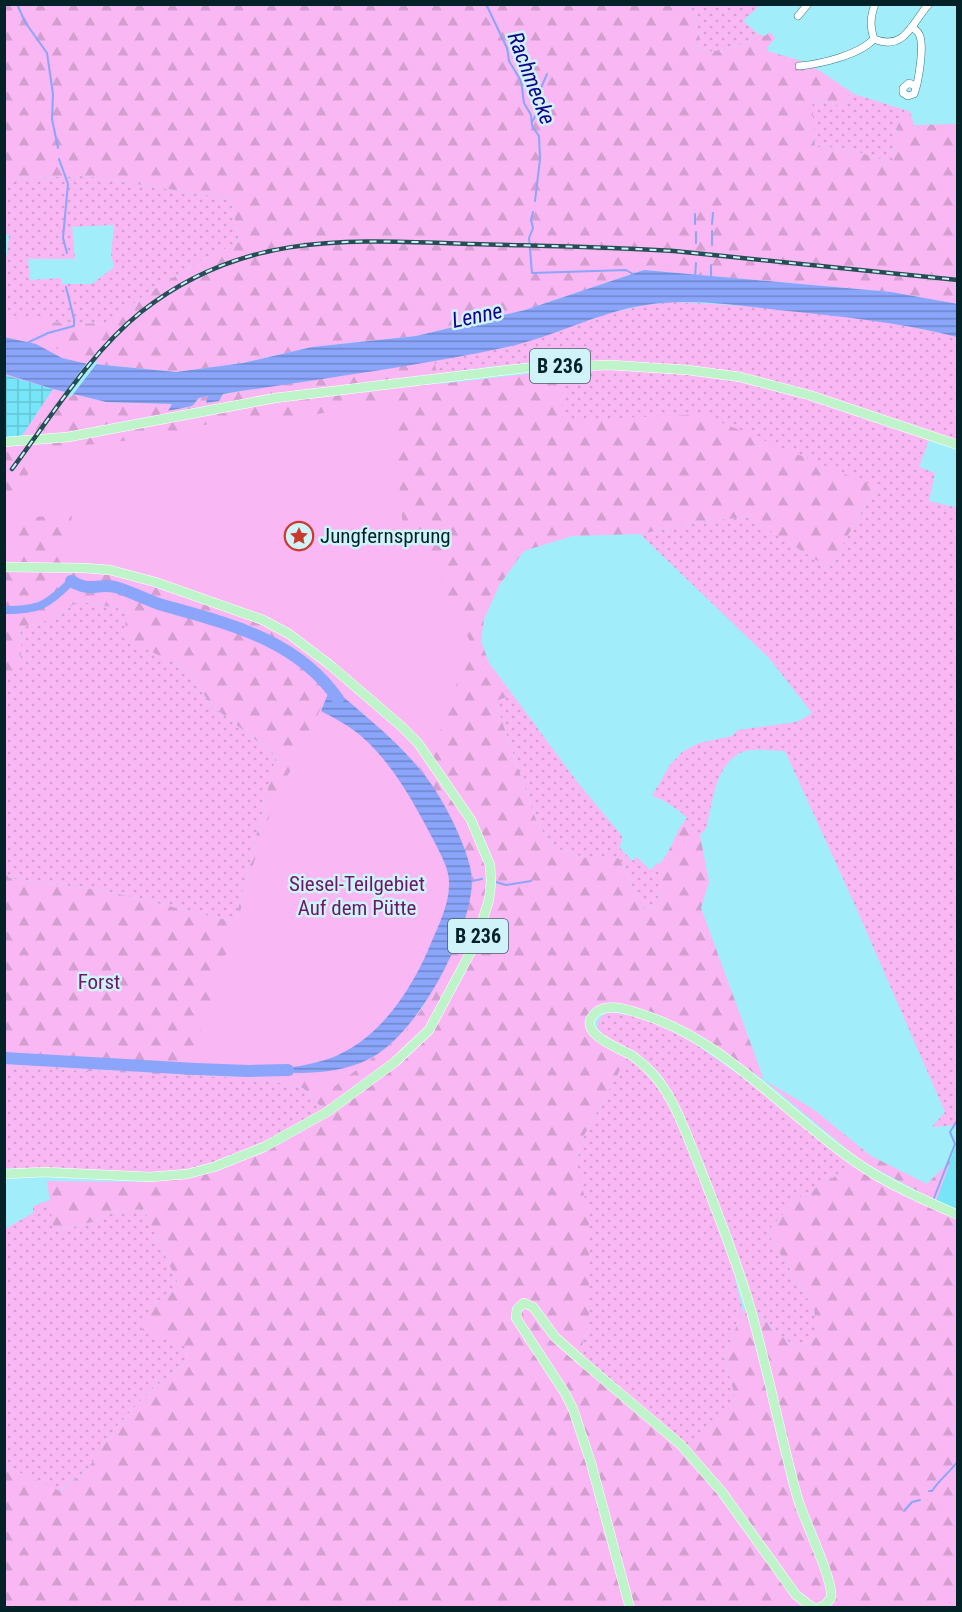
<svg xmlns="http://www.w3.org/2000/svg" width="962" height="1612" viewBox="0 0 962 1612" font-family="'Roboto Condensed',sans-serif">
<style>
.built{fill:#76e5f7}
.industrial{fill:url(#industrial-grid)}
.grass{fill:url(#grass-dots);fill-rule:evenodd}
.forest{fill:url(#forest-firs);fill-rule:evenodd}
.park{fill:#f9b8f3}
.water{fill:url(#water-rules)}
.pier{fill:#a2edfa}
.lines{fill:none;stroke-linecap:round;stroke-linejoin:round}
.stream{stroke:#8aa5fa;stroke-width:2}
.canal{stroke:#8aa5fa;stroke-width:8}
.river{stroke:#8aa5fa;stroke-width:12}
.minor-casing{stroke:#2a7682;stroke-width:8}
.major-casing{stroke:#fff;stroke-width:10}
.minor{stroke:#fff;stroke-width:7}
.major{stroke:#bff4ca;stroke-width:9}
.rail-casing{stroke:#244d54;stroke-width:4.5}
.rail{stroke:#d0f3f9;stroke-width:2;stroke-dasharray:7;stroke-linecap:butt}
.labels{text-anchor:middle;stroke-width:5;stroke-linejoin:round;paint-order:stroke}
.shield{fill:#d0f3f9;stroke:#406166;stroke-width:1.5}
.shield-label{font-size:20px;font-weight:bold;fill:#022227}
.poi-label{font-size:21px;fill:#022227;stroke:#d0f3f9;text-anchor:start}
.park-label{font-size:21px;fill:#6c1869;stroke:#d0f3f9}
.water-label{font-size:22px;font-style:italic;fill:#140287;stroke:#d0f3f9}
</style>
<defs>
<pattern id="industrial-grid" width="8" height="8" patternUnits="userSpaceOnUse" patternTransform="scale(1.5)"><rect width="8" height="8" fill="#76e5f7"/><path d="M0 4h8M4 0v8" fill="none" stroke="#64c4d4"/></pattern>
<pattern id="grass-dots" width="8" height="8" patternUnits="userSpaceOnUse" patternTransform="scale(1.5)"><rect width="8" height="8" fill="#f9b8f3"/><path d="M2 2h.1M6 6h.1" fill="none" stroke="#d49ed0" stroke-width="1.8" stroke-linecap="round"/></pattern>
<pattern id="forest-firs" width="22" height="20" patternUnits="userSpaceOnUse" patternTransform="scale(1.5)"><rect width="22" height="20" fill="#f9b8f3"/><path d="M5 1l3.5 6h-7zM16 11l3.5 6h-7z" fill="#d49ed0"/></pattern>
<pattern id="water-rules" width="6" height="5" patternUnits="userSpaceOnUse" patternTransform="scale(1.5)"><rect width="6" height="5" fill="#8aa5fa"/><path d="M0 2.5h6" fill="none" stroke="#6f86ca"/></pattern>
</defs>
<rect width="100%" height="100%" fill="#a2edfa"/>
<polygon class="built" points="957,1142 957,1209 936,1201"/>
<polygon class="industrial" points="5,374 53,389 22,436 5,437"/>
<g class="grass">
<path d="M689,5h71l-17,16 15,13 -6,4 -2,5c-6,1 -13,2 -20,4 -18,4 -20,9 -37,-4l7,-4z"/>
<polygon points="854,94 905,110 897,127 893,163 845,148 815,147 811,99 840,106"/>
<path d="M85,176l146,23 8,43 -39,19 -58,36 -33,26 -35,1 -69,-6v-63h2l2,-20 -4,-1 -1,-55zM114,225l-3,30 3,12 -22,17h-31v-6l-31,2 -2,-21h47l-3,-32z"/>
<path d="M672,302c94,4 194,12 285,35v105l-177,-59 -39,-9 -183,-12 -62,4 -60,8 -2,-14 73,-13 103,-34 35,-8z"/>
<path d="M609,369c43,3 89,3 132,12 64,13 126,38 188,59l-10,27 16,6 -6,28 29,7 -1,617 -25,2 13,-15 -91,-209 -69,-152c-11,0 -22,-2 -33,-1 -36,3 -39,52 -46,79l-6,6 -18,-11 5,-6c-8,-8 -22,-18 -35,-22l18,-31 12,-13 17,-9 33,-7 6,-6 52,-7 9,-2 13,-8 -43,-55 -129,-124 64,-13 45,-4 80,51 47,-81 -314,-66v-51z"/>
<path d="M78,601l50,9 -4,27 65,34 21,33 66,52 -41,166 -129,-31 -97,-13 -5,-6v-190c20,-14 18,-32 16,-54l35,-10z"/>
<polygon points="513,695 578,783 622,836 620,848 632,861 637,857 649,869 653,869 656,863 659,864 660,884 657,906 643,909 619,858 592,860 552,847 536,820 495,701"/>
<path d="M610,1012l28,5 42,16 62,44 111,89 -56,33 -30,33 47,77 4,28 -17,9 -14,-5 -31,-30 -26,-78 -42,-107 -17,-36 -11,-16 -14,-14 -43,-23c-9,-11 -6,-21 7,-25z"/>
<polygon points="627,1057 642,1068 667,1099 726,1241 743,1311 724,1356 737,1404 687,1445 580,1354 589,1317 577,1166 580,1143"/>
<polygon points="4,1067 265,1079 303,1088 324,1110 264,1143 214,1163 187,1171 151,1174 5,1168"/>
<polygon points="50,1200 54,1232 99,1220 109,1212 144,1209 180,1288 152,1304 188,1346 184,1364 150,1391 117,1426 87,1470 59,1491 5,1466 5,1229 33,1213 33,1206"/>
</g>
<g class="forest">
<path d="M5,5h684l11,34 -6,5c16,12 18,7 36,3 7,-2 13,-3 20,-4l2,-5 6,-4 7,2 5,-4 5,6 -7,9 -1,4 35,10 18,10 34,23 -14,12 -28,-7 3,48 30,1 48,15 4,-36 8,-17 5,1 4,14 43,-1v180l-66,-12 -247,-22 -119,40 -109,26 -104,11 -69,16 -67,9 -93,-9 -21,-5 -58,-40 70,6 35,-1 33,-26 58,-36 39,-19 -8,-43 -146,-23 -80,3z"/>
<path d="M434,360l5,24 123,-14v51l139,-7 175,73 -47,81 -81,-51 -44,4 -64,13 -68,2 -48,15 -24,33 -16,35 -3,22 8,22 24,32 -18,6 41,119 16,27 40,13 27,-2 24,51 14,-3 3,-22 -1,-20c11,-11 15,-27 23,-40l18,11 9,47 -8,26 63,172 49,29 58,47 56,28 24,-24 -15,41 -76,-41 -96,-80 -83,-55 -42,-16 -34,-4 -11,3 -5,8 2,20 9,8 27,13 -47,86 -3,23 12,49v102l-9,37 -5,6 105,90 57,-46 -13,-48 19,-45 7,-5 37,35 14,5 16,-9 -3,-28 -47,-77 30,-33 59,-35 101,55v388h-952v-141l55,25 27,-21 30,-44 33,-35 34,-27 4,-17 -46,-15 10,-28 28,-16 -36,-79 -35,3 -10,8 -45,12 -7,-51 101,1 38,-4 55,-18 41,-17 46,-29 -25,-26 -38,-9 -260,-12 -1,-195 5,6 97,13 129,31 41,-166 -66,-52 -21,-33 -66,-34 5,-27 -50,-9 -23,17 -35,10c2,22 4,40 -15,54v-240h16l1,-6 31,-47 53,13 67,2 -4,6 23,-4 7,-8 10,-2 -3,7 12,-2 5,-7zM329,694l130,241 -11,27 -27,48 -17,22 -98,40 -32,1z"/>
</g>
<g class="park">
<polygon points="4,314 30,318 46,318 47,346 90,357 63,392 5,375"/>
<path d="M392,399l11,130 29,28 23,57 16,29 -39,111c-20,-22 -42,-42 -64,-62 -36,-33 -68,-60 -113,-80l-158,-47 -33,-3 8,-46 -55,1 -5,38h-7l-1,-64 16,1 16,-36 6,-9 57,-3 55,-7 63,-15 96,-7z"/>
<polygon points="332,685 419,767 457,830 472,871 472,888 459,935 447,964 415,1019 404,1034 318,1099 300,1072 189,1067 235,926 236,926 253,865 278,790 291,770"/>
</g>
<g class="water">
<path d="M644,270l247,22 67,12 -1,33c-58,-15 -119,-21 -179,-27 -43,-5 -89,-12 -132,-5 -48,7 -92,32 -139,42 -93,20 -190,32 -284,47l-4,7 -13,2 2,-7 -9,2 -7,8 -24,5 4,-7 -66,-2 -53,-13 -48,-15 -1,-37 32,7 26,14 21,5 93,9 67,-9 69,-16 104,-11 109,-26z"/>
<path d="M331,686c29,26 62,51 87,81 20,23 36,54 47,83 3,9 7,21 7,31 -1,53 -56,157 -105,179 -29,14 -63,14 -94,12l1,-2c18,-3 37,-5 54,-11 50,-17 84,-69 103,-116 8,-18 19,-41 18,-61 0,-13 -8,-27 -14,-39 -20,-38 -42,-80 -75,-108 -12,-10 -26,-17 -39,-24z"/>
</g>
<polygon class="pier" points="88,361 98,362 71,397 63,395"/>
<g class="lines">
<g class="stream">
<polyline points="17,4 25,22 47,53 53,94 52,119 58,148"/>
<polyline points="486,4 507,48 509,61 521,81 524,103 531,115 532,126 539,136 540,159 535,201"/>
<polyline points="531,79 538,112"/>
<polyline points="532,122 539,109 541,88 547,74"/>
<polyline points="59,159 68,184 63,238 67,253"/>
<polyline points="533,212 531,220 533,228 529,238 532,273 626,270 633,274"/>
<polyline points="695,214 695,224"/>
<polyline points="712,224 713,213"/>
<polyline points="696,243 696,232"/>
<polyline points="712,245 712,231"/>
<polyline points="711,277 711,265"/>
<polyline points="695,278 696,263"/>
<polyline points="27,343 48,333 74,326 74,319 66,287"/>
<polyline points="472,881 482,879"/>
<polyline points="496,882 506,885 531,881"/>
<polyline points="934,1198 955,1144 950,1132 958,1119"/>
<path d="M929,1491h3c7,-11 18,-19 26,-30"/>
<polyline points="904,1511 912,1502 920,1500"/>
</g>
<path class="canal" d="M4,610c38,0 42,-5 69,-30"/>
<g class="river">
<path d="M71,581c21,12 26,2 44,6 15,4 29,12 44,17 66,19 137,34 179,95"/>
<polyline points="4,1058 196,1069 249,1071 288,1070"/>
</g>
<g class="minor-casing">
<g id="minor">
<polyline points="798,16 808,4"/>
<path d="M912,27c3,3 6,4 7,7 6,11 -1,50 -5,60l-6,2 -5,-3v-5l6,-5 6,3"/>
<path d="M874,39c31,13 38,-17 55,-35"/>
<path d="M874,39c-4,-13 -4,-21 1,-35"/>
<path d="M799,66c22,-2 60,-11 75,-27"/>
</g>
</g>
<g class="major-casing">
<g id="major">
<polyline points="4,442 68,437 275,398 525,368 610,365 688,370 740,377 809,395 958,445"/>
<polyline points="4,567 84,568 110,570 155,582 263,620 289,634 330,665 401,726 418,743 471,820 490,865 491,882 489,900 475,944 429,1030 395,1062 327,1112 264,1147 214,1167 187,1174 150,1177 44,1172 4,1174"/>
<polyline points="630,1608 591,1463 573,1409 565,1393 516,1318 517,1309 524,1303 533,1307 555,1337 582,1361 681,1445 722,1492 796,1595 813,1608"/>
<path d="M819,1608l6,-3 6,-7c3,-18 -28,-79 -34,-102 -17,-62 -29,-126 -47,-189 -14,-48 -33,-95 -51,-142 -14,-33 -26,-74 -54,-99 -4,-3 -8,-7 -12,-10 -12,-7 -63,-25 -35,-45 11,-7 26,-2 37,1 90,26 147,100 222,151 30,21 67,37 101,52"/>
</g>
</g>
<use href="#minor" class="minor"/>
<use href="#major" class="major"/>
<g class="rail-casing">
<path id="rail" d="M12,469c39,-52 78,-116 129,-157 104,-82 210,-72 333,-68 67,2 133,3 200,7l284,29"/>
</g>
<use href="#rail" class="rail"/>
</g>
<defs>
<g id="sight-ring" transform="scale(1.5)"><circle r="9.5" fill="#d0f3f9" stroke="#c83b2c" stroke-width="1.5"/><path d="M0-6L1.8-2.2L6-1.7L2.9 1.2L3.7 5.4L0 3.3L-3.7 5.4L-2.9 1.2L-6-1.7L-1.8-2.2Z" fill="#c83b2c"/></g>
</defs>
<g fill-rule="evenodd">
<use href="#sight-ring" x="299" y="536"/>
</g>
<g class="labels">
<g class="shield">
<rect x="530" y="349" width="60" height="34" rx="4.5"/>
<rect x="448" y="919" width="60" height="34" rx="4.5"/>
</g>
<g class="shield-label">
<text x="560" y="373">B 236</text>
<text x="478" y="943">B 236</text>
</g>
<g class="poi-label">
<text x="320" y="543">Jungfernsprung</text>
</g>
<g class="park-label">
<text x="357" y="891">Siesel-Teilgebiet<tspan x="357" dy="24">Auf dem Pütte</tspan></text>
<text x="99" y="989">Forst</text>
</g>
<g class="water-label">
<text transform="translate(532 78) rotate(69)" y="8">Rachmecke</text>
<text transform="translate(477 315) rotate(-12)" y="8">Lenne</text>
</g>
</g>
<rect width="962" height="1612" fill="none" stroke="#022227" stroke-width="12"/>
</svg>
